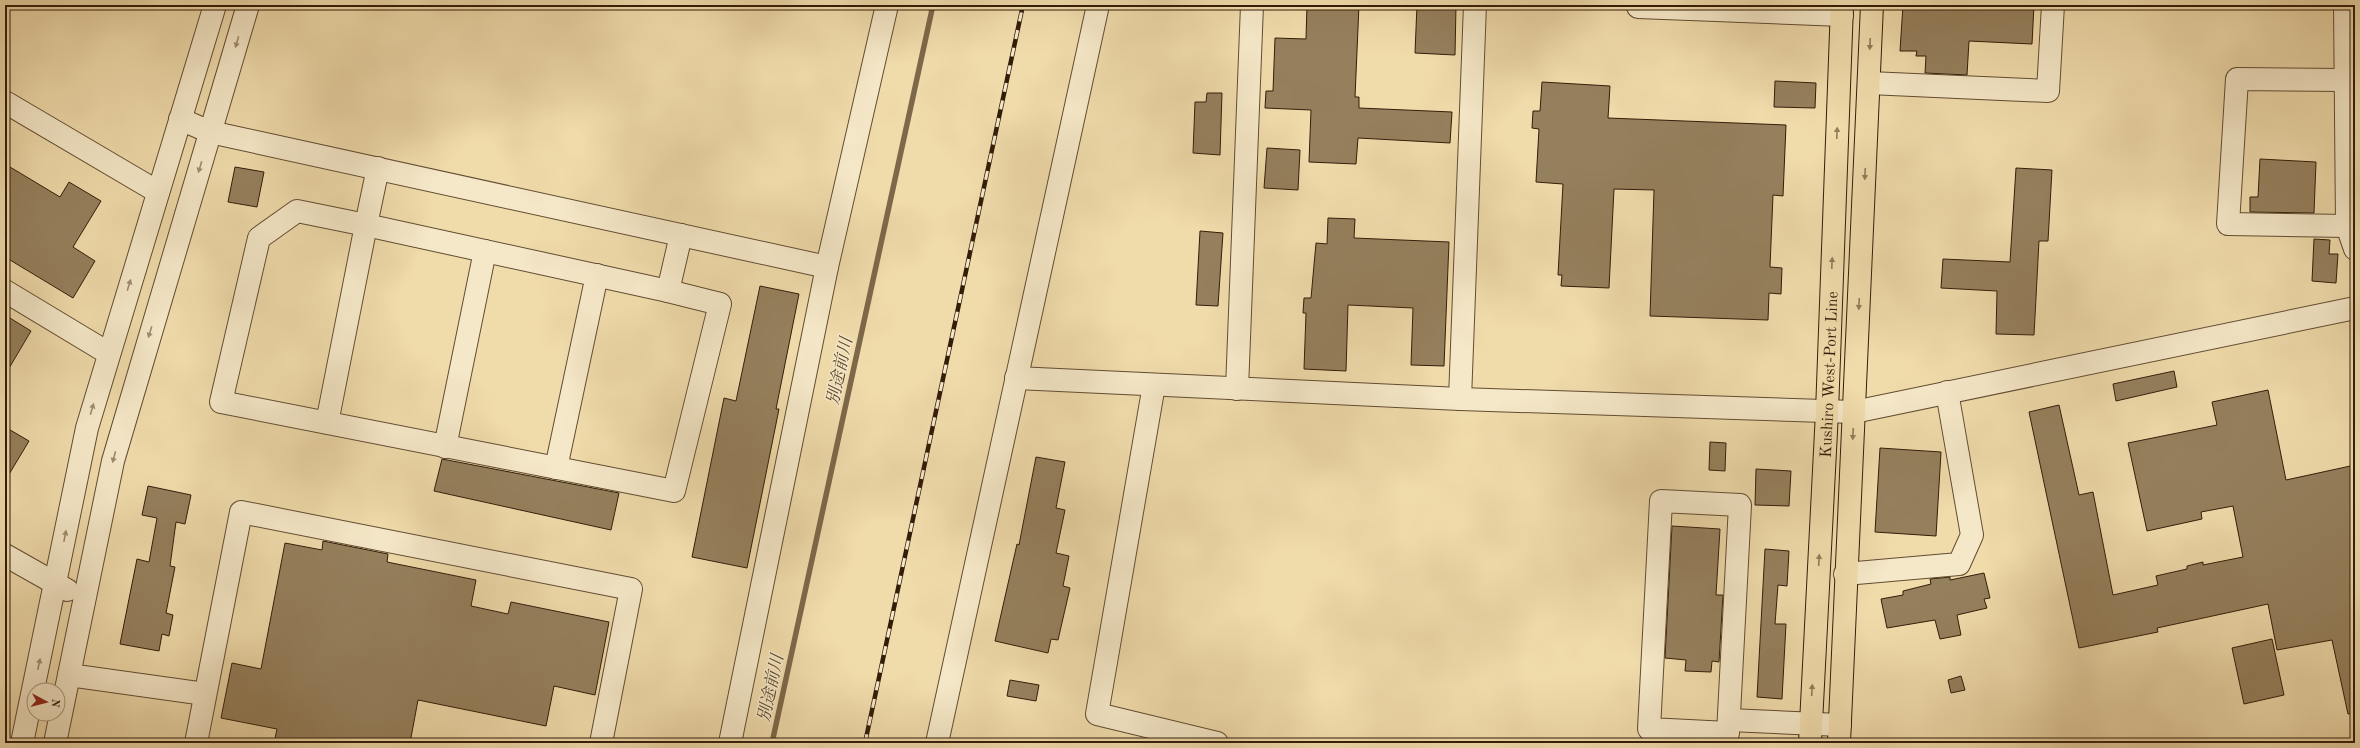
<svg xmlns="http://www.w3.org/2000/svg" width="2360" height="748" viewBox="0 0 2360 748" font-family="'Old Standard TT','Noto Serif JP',serif">
<style>
.lines{fill:none;stroke-linecap:round;stroke-linejoin:round}
.stream{stroke:#7d6849;stroke-width:5.5}
.building{fill:#95805d;stroke:#321d09}
.minor-casing{stroke:#624c32;stroke-width:24}
.major-casing{stroke:#321d09;stroke-width:24}
.minor{stroke:#f5e8c8;stroke-width:22}
.major{stroke:#f0dbab;stroke-width:22}
.rail-casing{stroke:#321d09;stroke-width:4.5}
.rail{stroke:#f5e8c8;stroke-width:3;stroke-dasharray:9;stroke-linecap:butt}
.oneway{fill:#9d8d72}
.oneway2{fill:#917c5a}
.labels{text-anchor:middle;stroke-width:3;stroke-linejoin:round;paint-order:stroke}
.street-label{font-size:16px;fill:#321d09;stroke:#f5e8c8}
.water-label{font-size:17px;font-style:italic;fill:#5e492e;stroke:#f5e8c8}
</style>
<rect width="100%" height="100%" fill="#f0dbab"/>
<filter id="stains"><feTurbulence type="fractalNoise" baseFrequency=".005" numOctaves="4"/><feColorMatrix values="0 0 0 0 .2 0 0 0 0 .09 0 0 0 0 .02 0 0 0 .5 -.17"/></filter>
<radialGradient id="worn" r=".72"><stop offset=".6" stop-color="#630" stop-opacity="0"/><stop offset="1" stop-color="#630" stop-opacity=".3"/></radialGradient>
<g class="lines">
<polyline class="stream" points="772,743 933,5"/>
</g>
<g class="building">
<polygon points="1307,5 1359,5 1355,97 1359,97 1359,108 1452,112 1450,143 1358,138 1356,164 1309,162 1311,110 1265,108 1266,91 1273,91 1275,38 1306,39"/>
<polygon points="1417,5 1456,5 1455,55 1415,53"/>
<polygon points="1903,5 2034,5 2032,44 1969,41 1967,75 1925,73 1926,56 1916,56 1917,51 1900,51"/>
<polygon points="1775,81 1816,83 1815,108 1774,107"/>
<polygon points="1542,82 1610,86 1608,118 1786,125 1783,196 1773,195 1770,267 1782,268 1781,294 1769,293 1768,320 1650,316 1654,190 1614,189 1609,288 1561,286 1562,275 1558,275 1563,184 1536,182 1539,129 1532,128 1533,111 1540,111"/>
<polygon points="1207,93 1222,93 1220,155 1193,153 1195,102 1206,102"/>
<polygon points="1267,148 1300,150 1298,190 1264,188"/>
<polygon points="2260,159 2316,162 2314,213 2250,212 2250,197 2258,197"/>
<polygon points="5,164 60,197 69,182 101,201 73,247 95,261 73,298 5,257"/>
<polygon points="235,167 264,172 257,207 228,202"/>
<polygon points="2016,168 2052,170 2048,241 2039,241 2034,335 1996,334 1997,291 1941,288 1943,259 2010,262"/>
<polygon points="1328,218 1355,219 1354,238 1449,242 1444,366 1411,365 1413,308 1348,305 1346,371 1304,369 1306,313 1303,313 1304,298 1311,298 1316,243 1327,244"/>
<polygon points="1200,231 1223,233 1218,306 1196,305"/>
<polygon points="2314,239 2330,240 2329,254 2338,254 2336,283 2312,281"/>
<polygon points="760,286 799,294 776,409 779,409 747,568 692,557 724,398 736,401"/>
<polygon points="5,315 31,331 5,375"/>
<polygon points="2174,371 2177,387 2116,401 2113,384"/>
<polygon points="2268,390 2286,480 2355,465 2355,713 2348,714 2332,640 2277,650 2268,604 2157,628 2158,632 2079,648 2029,412 2059,405 2079,495 2093,492 2113,595 2158,585 2156,576 2187,569 2187,566 2203,562 2203,565 2243,557 2233,506 2201,512 2202,519 2147,531 2128,443 2217,425 2212,402"/>
<polygon points="5,427 29,441 5,481"/>
<polygon points="1710,442 1726,443 1725,471 1709,470"/>
<polygon points="1880,448 1941,452 1936,536 1875,532"/>
<polygon points="1036,457 1065,462 1056,508 1065,510 1056,553 1069,556 1063,586 1070,588 1058,640 1051,639 1048,653 995,641 1017,544 1019,545"/>
<polygon points="442,459 619,493 611,530 434,491"/>
<polygon points="1756,469 1791,471 1789,506 1755,505"/>
<polygon points="148,486 191,495 185,524 176,522 170,566 175,567 166,613 173,615 169,636 162,634 159,651 120,644 137,559 149,562 157,518 142,515"/>
<polygon points="1672,526 1720,529 1716,595 1723,595 1719,662 1712,661 1711,672 1685,671 1686,660 1665,658"/>
<polygon points="323,541 388,554 387,562 476,580 471,606 508,614 511,602 609,622 595,695 554,686 546,726 418,700 410,743 274,743 277,729 221,718 232,663 261,669 285,543 322,550"/>
<polygon points="1765,549 1789,551 1787,586 1778,585 1775,624 1786,624 1782,699 1757,697"/>
<polygon points="1984,573 1990,598 1984,599 1987,608 1957,615 1961,635 1940,639 1935,620 1887,628 1881,599 1903,595 1903,591 1931,584 1930,579 1950,577 1950,580"/>
<polygon points="2272,639 2284,695 2244,704 2232,648"/>
<polygon points="1961,676 1965,690 1951,693 1948,680"/>
<polygon points="1010,680 1039,685 1036,701 1007,696"/>
</g>
<g class="lines">
<g class="minor-casing">
<g id="minor">
<polyline points="1638,5 1638,7 1842,15"/>
<polyline points="2345,5 2347,226 2355,249"/>
<polyline points="2345,80 2237,79 2228,224 2347,226"/>
<polyline points="1869,83 2048,91 2053,5"/>
<polyline points="5,102 158,192"/>
<polyline points="180,119 210,132 827,267"/>
<polyline points="378,168 366,225 668,291 681,235"/>
<polyline points="5,291 108,353"/>
<polyline points="1016,378 1460,399 1854,412 2355,308"/>
<polyline points="1154,385 1097,714 1217,743"/>
<polyline points="1237,389 1252,5"/>
<polyline points="1460,399 1475,5"/>
<path d="M327,423l39,-198 -69,-14 -38,27 -38,164c151,30 302,60 453,89l46,-187 -52,-13"/>
<polyline points="445,447 485,251"/>
<polyline points="556,468 597,275"/>
<polygon points="1661,501 1740,505 1728,733 1649,729"/>
<polyline points="5,555 67,590"/>
<polyline points="1845,574 1959,564 1972,535 1947,392"/>
<polyline points="69,675 205,694"/>
<polyline points="1729,720 1840,725"/>
<polyline points="22,743 87,428 215,5"/>
<polyline points="55,743 113,461 248,5"/>
<polyline points="196,743 241,512 631,589 601,743"/>
<polyline points="730,743 827,267 887,5"/>
<polyline points="937,743 1098,5"/>
</g>
</g>
<g class="major-casing">
<g id="major">
<path id="s1" d="M1810,743l17,-331 15,-407"/>
<polyline points="1839,743 1872,5"/>
</g>
</g>
<use href="#minor" class="minor"/>
<use href="#major" class="major"/>
<g class="rail-casing">
<polyline id="rail" points="865,743 1023,5"/>
</g>
<use href="#rail" class="rail"/>
</g>
<defs><path id="oneway-solid" d="M-6-.8H1V-3.2L6.5 0L1 3.2V.8H-6Z"/></defs>
<g class="oneway">
<use href="#oneway-solid" transform="translate(237 42) rotate(106)"/>
<use href="#oneway-solid" transform="translate(200 167) rotate(107)"/>
<use href="#oneway-solid" transform="translate(129 285) rotate(-73)"/>
<use href="#oneway-solid" transform="translate(150 332) rotate(107)"/>
<use href="#oneway-solid" transform="translate(92 409) rotate(-74)"/>
<use href="#oneway-solid" transform="translate(114 457) rotate(105)"/>
<use href="#oneway-solid" transform="translate(65 536) rotate(-79)"/>
<use href="#oneway-solid" transform="translate(39 664) rotate(-78)"/>
</g>
<g class="oneway2">
<use href="#oneway-solid" transform="translate(1870 44) rotate(92)"/>
<use href="#oneway-solid" transform="translate(1837 133) rotate(-88)"/>
<use href="#oneway-solid" transform="translate(1865 174) rotate(93)"/>
<use href="#oneway-solid" transform="translate(1832 263) rotate(-88)"/>
<use href="#oneway-solid" transform="translate(1859 304) rotate(93)"/>
<use href="#oneway-solid" transform="translate(1853 434) rotate(93)"/>
<use href="#oneway-solid" transform="translate(1819 560) rotate(-87)"/>
<use href="#oneway-solid" transform="translate(1812 690) rotate(-87)"/>
</g>
<g class="labels">
<g class="street-label">
<text dy="6" stroke="none"><textPath href="#s1" startOffset="369">Kushiro West-Port Line</textPath></text>
</g>
<g class="water-label">
<text transform="translate(839 371) rotate(-78)" y="6">別途前川</text>
<text transform="translate(770 688) rotate(-78)" y="6">別途前川</text>
</g>
</g>
<rect width="2360" height="748" fill="none" stroke="#f0dbab" stroke-width="20"/>
<rect x="6" y="6" width="2348" height="736" fill="none" stroke="#321d09" stroke-width="2"/>
<rect x="10" y="10" width="2340" height="728" fill="none" stroke="#321d09"/>
<g transform="translate(46 702) rotate(97)"><circle r="19" fill="#f5e8c8" stroke="#a7977c"/>
<path d="M0-3L7 15L0 10L-7 15Z" fill="#8f2418"/>
<text y="-6" font-size="11" font-weight="bold" text-anchor="middle" fill="#321d09">N</text>
</g>
<rect width="100%" height="100%" filter="url(#stains)"/>
<rect width="100%" height="100%" fill="url(#worn)"/>
</svg>
